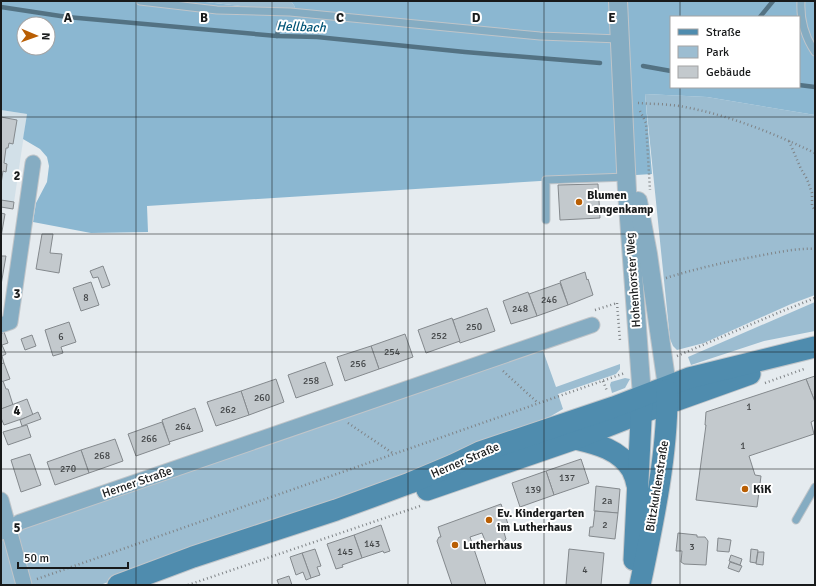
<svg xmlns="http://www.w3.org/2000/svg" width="816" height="586" viewBox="0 0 816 586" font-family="Signika,sans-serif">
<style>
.built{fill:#d2e0e8}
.green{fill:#9cbdd1}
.forest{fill:#8bb7d1;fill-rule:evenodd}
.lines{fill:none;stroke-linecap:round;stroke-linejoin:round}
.stream{stroke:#537283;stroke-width:4.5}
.building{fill:#c3c9cd;stroke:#84898d}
.service-casing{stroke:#c0c5c9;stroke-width:9}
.minor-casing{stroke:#c0c5c9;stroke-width:17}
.tertiary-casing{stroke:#c0c5c9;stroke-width:20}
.secondary-casing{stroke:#c0c5c9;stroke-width:23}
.path{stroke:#7f8386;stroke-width:2.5;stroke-dasharray:1 3;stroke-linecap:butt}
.service{stroke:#85acc2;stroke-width:7}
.minor{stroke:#85acc2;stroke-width:15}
.tertiary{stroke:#85acc2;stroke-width:18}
.secondary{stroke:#4f8cae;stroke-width:21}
.grid{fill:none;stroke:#181a1b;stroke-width:1;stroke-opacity:0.55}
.poi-dot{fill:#b95e03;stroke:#fff;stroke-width:1.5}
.labels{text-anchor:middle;stroke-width:4;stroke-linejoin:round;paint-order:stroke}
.number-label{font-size:10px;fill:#434648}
.poi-label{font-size:12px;font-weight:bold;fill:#181a1b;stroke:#fff;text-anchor:start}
.street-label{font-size:12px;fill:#181a1b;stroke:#fff}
.water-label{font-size:13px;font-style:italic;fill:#005477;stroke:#fff}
.grid-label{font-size:13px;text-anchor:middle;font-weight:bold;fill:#181a1b;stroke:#fff;stroke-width:4;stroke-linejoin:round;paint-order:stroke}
</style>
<rect width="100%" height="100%" fill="#e5ebef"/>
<polygon class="built" points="1,110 27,114 13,209 1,207"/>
<g class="green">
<polygon points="197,1 291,1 295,7 294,12"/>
<polygon points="645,94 707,97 815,115 815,295 791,304 704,343 677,350 673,346 670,339"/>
<polygon points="815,302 815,331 764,341 691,365 688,357"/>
<polygon points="542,348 556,387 620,364 620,369 616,374 558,394 563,409 529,429 430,468 100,585 1,585 1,537 67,513 308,431"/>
<polygon points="625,378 630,379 625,388 612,393 610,385 611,382"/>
</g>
<path class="forest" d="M1,1h196l97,11 1,-5 -4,-6h524v114l-108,-18 -62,-3 7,80 -505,32 1,26 -57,1 -58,-11 3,-19 11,-21 2,-16 -2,-9 -7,-8 -17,-10 4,-25 -26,-4zM671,17h128v70h-128zM24,24h24v24h-24z"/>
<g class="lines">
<g class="stream">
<polyline points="1,7 67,17 277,36 317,37 465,52 600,63"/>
<polyline points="760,17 773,1"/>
<polyline points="277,36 279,23"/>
<polyline points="643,66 671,71"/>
<polyline points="799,85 815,87"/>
</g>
</g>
<g class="building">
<polygon points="1,117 17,120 13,144 9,143 8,148 6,148 4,163 7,164 6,172 3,171 1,184"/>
<polygon points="598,184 600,218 560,220 558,185"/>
<polygon points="1,200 14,202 13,209 1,207"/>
<polygon points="1,213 5,214 1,237"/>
<polygon points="42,234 53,234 50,253 62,254 59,273 36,269"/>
<polygon points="1,256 6,256 1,285"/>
<polygon points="103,266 110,285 102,288 98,277 93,278 90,271"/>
<polygon points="585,272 587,280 588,279 593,295 568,305 560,281"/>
<polygon points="91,282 99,305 81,311 73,288"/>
<polygon points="560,283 568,305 537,316 529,294"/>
<polygon points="528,292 537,316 511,324 503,301"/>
<polygon points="487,308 495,331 460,343 453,320"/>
<polygon points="452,318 460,341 426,353 418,330"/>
<polygon points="69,322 76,342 61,347 63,353 53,356 45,330"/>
<polygon points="4,332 8,343 2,345 6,354 2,356 4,363 1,364 1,334"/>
<polygon points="405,334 413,357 379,369 371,346"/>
<polygon points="32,335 36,346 25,350 21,339"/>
<polygon points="371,346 379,369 345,381 337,357"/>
<polygon points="325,362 333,385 296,398 288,375"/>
<polygon points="4,363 10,379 1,382 1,364"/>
<polygon points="815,376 815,402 806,379"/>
<polygon points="276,379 284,402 249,415 241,391"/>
<polygon points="806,379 815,402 815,420 811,422 814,434 749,456 755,475 761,476 757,507 696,500 706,425 705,425 706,412"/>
<polygon points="3,381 6,389 8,389 13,405 1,409 1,382"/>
<polygon points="241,391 249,415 216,426 207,402"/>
<polygon points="27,399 33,415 4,425 1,418 1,409"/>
<polygon points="195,408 203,431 169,442 162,420"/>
<polygon points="38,412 41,419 22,426 20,420"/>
<polygon points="162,422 170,444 136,456 128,434"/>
<polygon points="27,425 31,437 8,445 3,432"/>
<polygon points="115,439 123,461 89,473 81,450"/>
<polygon points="81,450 89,473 55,485 47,462"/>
<polygon points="30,454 41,485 21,492 11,460"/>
<polygon points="581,459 589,483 554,495 546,471"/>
<polygon points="546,471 554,495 520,507 512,483"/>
<polygon points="596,486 620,489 618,513 594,511"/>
<polygon points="501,504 508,524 502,526 506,539 503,542 488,548 482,533 470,537 486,585 452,585 437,541 439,537 441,537 438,527"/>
<polygon points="595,511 618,513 615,539 589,536 590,527 593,527"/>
<polygon points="381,525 390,551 384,553 383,551 362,558 354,535"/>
<polygon points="678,533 697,535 697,537 705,537 708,541 706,565 684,564 681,562 682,551 676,551"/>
<polygon points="354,535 362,558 342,565 343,567 336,569 327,544"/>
<polygon points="718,538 731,540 729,552 717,551"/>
<polygon points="315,549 321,566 317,567 320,575 311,578 302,553"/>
<polygon points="569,549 604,553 601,585 566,585"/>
<polygon points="751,549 758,550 756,563 750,562"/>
<polygon points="758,552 764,552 763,565 756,564"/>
<polygon points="302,553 311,578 306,580 303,572 296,575 290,557"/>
<polygon points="731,555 742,559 740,565 729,561"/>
<polygon points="730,562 742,566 739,572 728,568"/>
<polygon points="289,576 292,585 279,585 277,580"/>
</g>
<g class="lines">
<g class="service-casing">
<g id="service">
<polyline points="140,1 217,10 290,12 540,36 620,39"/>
<path d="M801,1c-1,18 4,36 14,51"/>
<polyline points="546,220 546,180 627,177"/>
<polyline points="796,520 815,487"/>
</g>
</g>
<g class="minor-casing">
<g id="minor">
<polyline points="1,325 10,322 33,163"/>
<polyline points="1,500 24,585"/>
<polyline points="1,532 9,529 20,522 592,325"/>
</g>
</g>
<g class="tertiary-casing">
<g id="tertiary">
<polyline points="618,1 627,191 642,396"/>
<polyline points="638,201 648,254 667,386"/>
</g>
</g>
<g class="secondary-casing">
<g id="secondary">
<path d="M575,439c21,5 44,10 57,31 2,4 4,10 5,15"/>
<polyline points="427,490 575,439 641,413 750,374"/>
<polyline points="634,560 642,400"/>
<polyline points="118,585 193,557 336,510 410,483 453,465 480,452 614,407 689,378 815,347"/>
<path d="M640,585c13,-62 28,-132 27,-195"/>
</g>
</g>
<g class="path">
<path d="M638,103c15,1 32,1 47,4 46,9 88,26 130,46"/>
<polyline points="640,111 646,123 650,190"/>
<polyline points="789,141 801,169 807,179 812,193 812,206 815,210"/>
<path d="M666,278c32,-10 64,-17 97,-23 17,-3 34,-7 52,-6"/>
<polyline points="617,303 620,341"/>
<polyline points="595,310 617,303"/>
<polyline points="677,356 780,312 815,298"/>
<polyline points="503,371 538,403"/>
<polyline points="603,381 607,391"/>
<polyline points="765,383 804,369"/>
<polyline points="348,423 394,454"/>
<polyline points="37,579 625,373"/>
<polyline points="188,585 420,506"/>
</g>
<use href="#service" class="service"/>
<use href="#minor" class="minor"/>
<use href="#tertiary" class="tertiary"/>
<use href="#secondary" class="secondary"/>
</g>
<path class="grid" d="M136,1v584M272,1v584M408,1v584M544,1v584M680,1v16M680,87v498M1,117h814M1,234h814M1,352h814M1,469h814"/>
<g class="poi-dot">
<circle cx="579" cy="202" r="4"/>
<circle cx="745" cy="489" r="4"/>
<circle cx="489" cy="520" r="4"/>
<circle cx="455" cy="545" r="4"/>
</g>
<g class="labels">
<g class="number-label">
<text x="86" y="301">8</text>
<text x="549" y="303">246</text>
<text x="520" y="312">248</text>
<text x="474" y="330">250</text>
<text x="439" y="339">252</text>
<text x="61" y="340">6</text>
<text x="392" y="355">254</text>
<text x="358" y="367">256</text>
<text x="311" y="384">258</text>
<text x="262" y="401">260</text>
<text x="749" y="410">1</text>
<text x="228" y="413">262</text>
<text x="183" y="430">264</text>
<text x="149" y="442">266</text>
<text x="743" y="449">1</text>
<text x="102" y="459">268</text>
<text x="68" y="472">270</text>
<text x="567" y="481">137</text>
<text x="533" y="493">139</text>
<text x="607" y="504">2a</text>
<text x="605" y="528">2</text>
<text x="372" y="547">143</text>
<text x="692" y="550">3</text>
<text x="345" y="555">145</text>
<text x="585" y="573">4</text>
</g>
<g class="poi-label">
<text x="587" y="199">Blumen<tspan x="587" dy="14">Langenkamp</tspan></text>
<text x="753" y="493">KiK</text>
<text x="497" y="517">Ev. Kindergarten<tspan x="497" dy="14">im Lutherhaus</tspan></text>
<text x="463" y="549">Lutherhaus</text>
</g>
<g class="street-label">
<text transform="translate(633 280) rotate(-94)" y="4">Hohenhorster Weg</text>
<text transform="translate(465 460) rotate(-23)" y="4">Herner Straße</text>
<text transform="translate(137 482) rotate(-19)" y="4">Herner Straße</text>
<text transform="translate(657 486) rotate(-81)" y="4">Blitzkuhlenstraße</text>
</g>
<g class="water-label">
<text transform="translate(301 26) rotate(2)" y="5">Hellbach</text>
</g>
</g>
<g class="grid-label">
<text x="68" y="22">A</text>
<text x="204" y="22">B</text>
<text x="340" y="22">C</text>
<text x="476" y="22">D</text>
<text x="612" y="22">E</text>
<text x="17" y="180">2</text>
<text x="17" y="298">3</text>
<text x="17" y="415">4</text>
<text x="17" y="532">5</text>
</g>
<rect width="816" height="586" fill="none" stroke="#181a1b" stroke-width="4"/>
<rect x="670" y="16" width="130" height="72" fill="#ffffff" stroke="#a3a3a4"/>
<rect x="678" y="29" width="20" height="6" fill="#4f8cae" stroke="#a3a3a4"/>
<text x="706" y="36" font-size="12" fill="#181a1b">Straße</text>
<rect x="678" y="46" width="20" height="12" fill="#9cbdd1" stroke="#a3a3a4"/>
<text x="706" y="56" font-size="12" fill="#181a1b">Park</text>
<rect x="678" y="66" width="20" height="12" fill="#c3c9cd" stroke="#a3a3a4"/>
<text x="706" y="76" font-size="12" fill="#181a1b">Gebäude</text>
<g transform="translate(36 36) rotate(92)"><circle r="19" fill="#ffffff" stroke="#a3a3a4"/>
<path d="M0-3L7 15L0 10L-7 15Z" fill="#b95e03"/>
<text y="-6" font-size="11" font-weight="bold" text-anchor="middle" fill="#181a1b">N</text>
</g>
<path d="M18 562v6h110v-6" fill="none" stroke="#181a1b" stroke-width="2"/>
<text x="24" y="562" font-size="12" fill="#181a1b" stroke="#ffffff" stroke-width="3" paint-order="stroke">50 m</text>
</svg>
